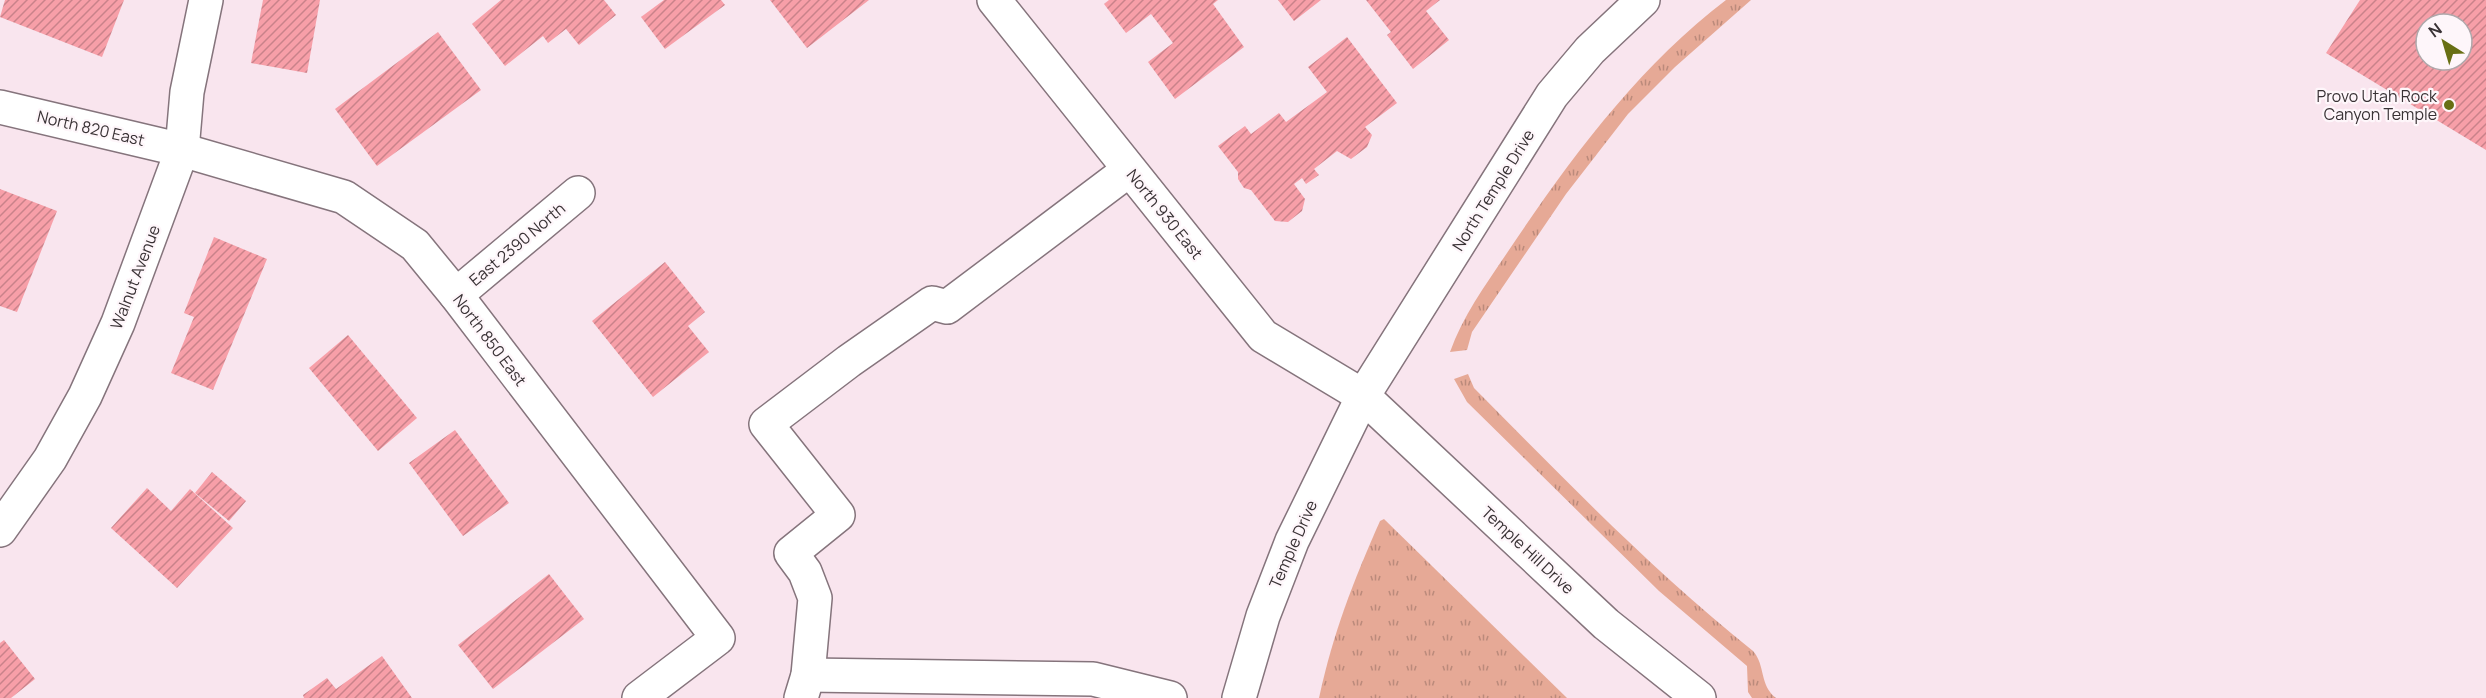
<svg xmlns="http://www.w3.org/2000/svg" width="2486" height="698" viewBox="0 0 2486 698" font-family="Manrope,sans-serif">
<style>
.grass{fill:url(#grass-tufts)}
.building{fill:url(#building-hatch);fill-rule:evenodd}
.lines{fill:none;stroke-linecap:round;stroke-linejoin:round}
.minor-casing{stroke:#85747c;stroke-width:36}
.minor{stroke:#fff;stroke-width:33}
.poi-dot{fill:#686f14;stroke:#fef6fa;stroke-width:2}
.labels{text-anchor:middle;stroke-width:4.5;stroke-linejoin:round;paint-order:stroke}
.poi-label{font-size:16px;fill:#393235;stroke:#fef6fa;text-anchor:end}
.street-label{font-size:16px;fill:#393235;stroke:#fef6fa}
</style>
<defs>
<pattern id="grass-tufts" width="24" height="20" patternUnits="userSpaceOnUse" patternTransform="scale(1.5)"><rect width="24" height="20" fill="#e6a996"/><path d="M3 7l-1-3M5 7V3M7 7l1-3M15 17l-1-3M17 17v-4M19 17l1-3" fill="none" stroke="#bb8a7b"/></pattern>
<pattern id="building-hatch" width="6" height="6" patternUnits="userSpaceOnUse" patternTransform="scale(1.5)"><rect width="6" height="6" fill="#f79fa8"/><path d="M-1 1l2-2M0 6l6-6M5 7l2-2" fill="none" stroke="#c9828a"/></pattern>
</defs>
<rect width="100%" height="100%" fill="#f9e5ee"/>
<g class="grass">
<path d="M1726,0h25l-76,67 -47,47 -62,80 -94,138 -5,18 -17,2c13,-37 37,-69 59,-102 61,-91 129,-183 217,-250z"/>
<path d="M1468,374l6,14c90,91 179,183 279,263 13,15 6,34 23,47h-24l-4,-6 -1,-26 -88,-75 -192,-189 -13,-23z"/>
<path d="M1384,519l183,179h-248c14,-65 34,-116 61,-177z"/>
</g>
<g class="building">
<polygon points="5,0 124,0 102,57 0,17"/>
<polygon points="263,0 320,0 307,73 251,63"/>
<polygon points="501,0 604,0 616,15 579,45 566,29 548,43 543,36 505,66 472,24"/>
<polygon points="664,0 721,0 725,5 665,49 641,17"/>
<polygon points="770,0 869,0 807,48"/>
<polygon points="1109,0 1218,0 1213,4 1244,47 1175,99 1148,62 1173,43 1151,14 1126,33 1104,4"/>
<polygon points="1278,0 1321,0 1294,21"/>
<polygon points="1366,0 1440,0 1426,11 1449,40 1413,69 1387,35 1391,32"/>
<path d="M2360,0h126v150l-160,-97zM2426,24h36v36h-36z"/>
<polygon points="438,32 481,90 377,166 335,109"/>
<polygon points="1347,37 1397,103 1365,127 1372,135 1367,147 1351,159 1337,151 1314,169 1319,175 1306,184 1302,178 1294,184 1305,199 1302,211 1288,222 1275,221 1251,190 1244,188 1238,179 1238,172 1218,146 1245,126 1251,134 1279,113 1286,122 1327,92 1308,67"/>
<polygon points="0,189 57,211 17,312 0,306"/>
<polygon points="214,237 267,259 213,390 171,373 194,317 184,313"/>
<polygon points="665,262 705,312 688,326 709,352 653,397 592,321"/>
<polygon points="348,335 417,418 378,451 309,368"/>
<polygon points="455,430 509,503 463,536 409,463"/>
<polygon points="212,472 246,501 229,521 195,493"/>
<polygon points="147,488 171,511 190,489 233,528 177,588 111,528"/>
<polygon points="549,574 584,619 493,689 458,645"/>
<polygon points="4,640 35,679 11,698 0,698 0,643"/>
<polygon points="382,656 412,698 304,698 303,695 327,678 336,689"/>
</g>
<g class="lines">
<g class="minor-casing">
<g id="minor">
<polyline points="994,0 1263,336 1363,396 1606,624 1699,698"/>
<polyline points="0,107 182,150 344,197 415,245 456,295 718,638 639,698"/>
<polyline points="456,295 578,193"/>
<polyline points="0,530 50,459 85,396 118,323 182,150 187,92 206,0"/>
<polyline points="808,675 1093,679 1170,698"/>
<polyline points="801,698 808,675 815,598 805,572 791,553 838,515 766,424 849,361 932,303 947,307 1129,170"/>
<polyline points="1239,698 1263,616 1292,541 1363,396 1552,95 1590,50 1643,0"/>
</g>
</g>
<use href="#minor" class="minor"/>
</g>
<circle class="poi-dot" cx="2449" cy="105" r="6"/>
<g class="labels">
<g class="poi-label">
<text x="2437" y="102">Provo Utah Rock<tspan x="2437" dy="18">Canyon Temple</tspan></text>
</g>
<g class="street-label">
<text transform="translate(91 128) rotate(13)" y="6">North 820 East</text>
<text transform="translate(1493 190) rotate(-58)" y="6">North Temple Drive</text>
<text transform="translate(1165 214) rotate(51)" y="6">North 930 East</text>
<text transform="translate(517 244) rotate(-40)" y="6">East 2390 North</text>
<text transform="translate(135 277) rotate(-69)" y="6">Walnut Avenue</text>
<text transform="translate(490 340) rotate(53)" y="6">North 850 East</text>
<text transform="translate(1293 544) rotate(-66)" y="6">Temple Drive</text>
<text transform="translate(1528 550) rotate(43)" y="6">Temple Hill Drive</text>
</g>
</g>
<g transform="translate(2444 42) rotate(323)"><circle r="28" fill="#fef6fa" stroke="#afa8ab" stroke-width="1.5"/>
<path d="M0-4.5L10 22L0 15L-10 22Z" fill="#686f14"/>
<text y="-9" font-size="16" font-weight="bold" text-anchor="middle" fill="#393235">N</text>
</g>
</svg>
